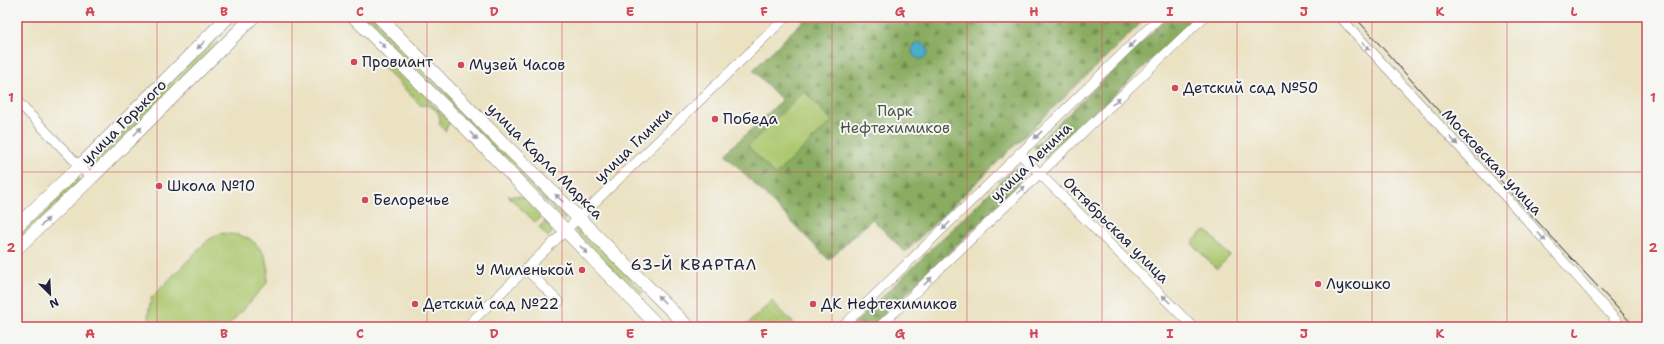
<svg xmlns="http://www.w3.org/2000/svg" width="1664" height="344" viewBox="0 0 1664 344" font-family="'Shantell Sans',sans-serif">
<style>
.grass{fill:url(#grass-dots);stroke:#677454}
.forest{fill:url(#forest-firs);stroke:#56674e}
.park{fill:#acc76e;stroke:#677454}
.water{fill:#4aafc9;stroke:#366882}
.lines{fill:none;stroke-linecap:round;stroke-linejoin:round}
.street-casing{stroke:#86827e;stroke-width:10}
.secondary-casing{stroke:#86827e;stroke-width:14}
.street{stroke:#fff;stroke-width:9}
.secondary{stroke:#fff;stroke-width:13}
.tram{stroke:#22223b;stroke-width:1}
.oneway{fill:#9c9ca7}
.grid{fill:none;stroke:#d1495b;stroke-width:1;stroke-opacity:0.55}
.poi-dot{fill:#d1495b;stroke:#f6f6f2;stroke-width:1.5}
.labels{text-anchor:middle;stroke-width:4;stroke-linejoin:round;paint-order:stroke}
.poi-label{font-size:15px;fill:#22223b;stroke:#f6f6f2;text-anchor:start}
.park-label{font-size:15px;fill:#4b544a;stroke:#f6f6f2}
.street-label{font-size:15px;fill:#22223b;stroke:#f6f6f2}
.neighbourhood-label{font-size:16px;letter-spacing:1px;fill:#22223b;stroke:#f6f6f2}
.neatline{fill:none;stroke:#d1495b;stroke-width:1.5}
.grid-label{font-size:13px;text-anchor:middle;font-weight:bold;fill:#d1495b}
</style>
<defs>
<pattern id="grass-dots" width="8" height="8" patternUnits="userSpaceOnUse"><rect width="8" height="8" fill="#acc76e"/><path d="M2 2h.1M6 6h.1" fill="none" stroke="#94ab60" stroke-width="1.8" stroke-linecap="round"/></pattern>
<pattern id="forest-firs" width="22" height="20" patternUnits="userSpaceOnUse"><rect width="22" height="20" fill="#89ac61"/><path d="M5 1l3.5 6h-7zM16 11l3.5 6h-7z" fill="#708c51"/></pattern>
</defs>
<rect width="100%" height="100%" fill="#f6f6f2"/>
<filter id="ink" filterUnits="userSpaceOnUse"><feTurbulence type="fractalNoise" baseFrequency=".025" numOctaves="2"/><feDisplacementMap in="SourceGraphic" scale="8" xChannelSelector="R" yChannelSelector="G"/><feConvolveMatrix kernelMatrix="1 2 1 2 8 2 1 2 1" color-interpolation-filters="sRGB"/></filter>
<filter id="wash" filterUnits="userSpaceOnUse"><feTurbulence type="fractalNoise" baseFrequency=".012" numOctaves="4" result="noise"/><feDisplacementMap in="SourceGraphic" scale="16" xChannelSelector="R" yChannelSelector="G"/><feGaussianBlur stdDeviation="0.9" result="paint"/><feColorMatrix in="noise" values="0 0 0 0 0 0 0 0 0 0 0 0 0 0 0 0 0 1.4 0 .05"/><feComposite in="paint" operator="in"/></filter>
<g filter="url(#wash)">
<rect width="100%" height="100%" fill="#ebe2c2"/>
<g class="grass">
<polygon points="364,17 373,17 568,216 564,220"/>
<polygon points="213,37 219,44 95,168 88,161"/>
<path d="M384,60l9,3 57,59 -5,9 -6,-7c3,-10 -3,-16 -13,-19l-5,1 -41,-42z"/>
<polygon points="74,175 81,181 17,243 17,229"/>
<path d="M508,196c20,-2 22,6 34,20l-7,6z"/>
<polygon points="547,220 553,228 551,234 548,237 539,227"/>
<polygon points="578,226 643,292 639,296 574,230"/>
<polygon points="772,301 797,327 744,327 769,304"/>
</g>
<g class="forest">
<polygon points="807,17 1147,17 905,252 872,219 829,260 725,154 782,100 753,70"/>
<polygon points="1168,17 1197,17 1046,159 1034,147"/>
<polygon points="1015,168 1025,179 872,327 853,327 852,326"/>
</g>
<g class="park">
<polygon points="804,91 832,121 775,175 748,146"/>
<polygon points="1205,231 1208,232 1230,256 1217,269 1194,246 1192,243 1202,232"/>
<polygon points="221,233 239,235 250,239 257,245 265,256 268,269 267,283 227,327 151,327 148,315 151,298 208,240"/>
</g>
<circle class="water" cx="920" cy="51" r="8"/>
</g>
<g filter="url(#ink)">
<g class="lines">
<g class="street-casing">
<g id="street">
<polyline points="1340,17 1524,217 1622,327"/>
<polyline points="17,101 91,178"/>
<polyline points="1019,153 1193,327"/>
<polyline points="526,269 559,302"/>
<polyline points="466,327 786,17"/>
<polyline points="842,327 1160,17"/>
<polyline points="879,327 1204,17"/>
</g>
</g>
<g class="secondary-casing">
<g id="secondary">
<polyline points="354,17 471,133 659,327"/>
<polyline points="379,17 489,129 688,327"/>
<polyline points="17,226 80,166 228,17"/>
<polyline points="17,248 91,178 253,17"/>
</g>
</g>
<use href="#street" class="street"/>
<use href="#secondary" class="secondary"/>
<polyline class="tram" points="1355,17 1526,209 1635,327"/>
</g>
<defs><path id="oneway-solid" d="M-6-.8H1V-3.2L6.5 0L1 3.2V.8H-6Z"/></defs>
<g class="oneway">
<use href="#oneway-solid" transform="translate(382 44) rotate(45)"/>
<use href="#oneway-solid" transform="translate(1132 44) rotate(136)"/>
<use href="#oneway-solid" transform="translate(201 45) rotate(135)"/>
<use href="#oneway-solid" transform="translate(1366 46) rotate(47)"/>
<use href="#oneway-solid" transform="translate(1116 101) rotate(-44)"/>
<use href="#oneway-solid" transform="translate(138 131) rotate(-45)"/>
<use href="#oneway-solid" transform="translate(1038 135) rotate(136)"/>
<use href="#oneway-solid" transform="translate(474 136) rotate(46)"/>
<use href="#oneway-solid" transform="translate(1454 141) rotate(47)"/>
<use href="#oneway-solid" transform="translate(1021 190) rotate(-44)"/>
<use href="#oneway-solid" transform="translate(559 198) rotate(-135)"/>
<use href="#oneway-solid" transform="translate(45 222) rotate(-44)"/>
<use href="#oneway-solid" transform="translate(946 226) rotate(135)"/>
<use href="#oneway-solid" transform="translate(1542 237) rotate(48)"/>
<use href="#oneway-solid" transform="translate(584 250) rotate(45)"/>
<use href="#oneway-solid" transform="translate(928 281) rotate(-44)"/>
<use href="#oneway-solid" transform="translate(661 299) rotate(-135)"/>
<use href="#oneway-solid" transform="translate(1166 299) rotate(-135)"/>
</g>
</g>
<path class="grid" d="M157,17v310M292,17v310M427,17v310M562,17v310M697,17v310M832,17v310M967,17v310M1102,17v310M1237,17v310M1372,17v310M1507,17v310M17,172h1630"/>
<g class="poi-dot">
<circle cx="354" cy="62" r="4"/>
<circle cx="461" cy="65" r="4"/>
<circle cx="1175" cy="88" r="4"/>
<circle cx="715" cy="119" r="4"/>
<circle cx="159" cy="186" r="4"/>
<circle cx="365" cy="200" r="4"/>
<circle cx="582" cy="270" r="4"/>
<circle cx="1318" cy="284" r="4"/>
<circle cx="415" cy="304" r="4"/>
<circle cx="813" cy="304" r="4"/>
</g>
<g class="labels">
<g class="poi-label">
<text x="362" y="67">Провиант</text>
<text x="469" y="70">Музей Часов</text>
<text x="1183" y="93">Детский сад №50</text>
<text x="723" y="124">Победа</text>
<text x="167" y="191">Школа №10</text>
<text x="373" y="205">Белоречье</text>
<text x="574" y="275" text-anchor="end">У Миленькой</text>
<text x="1326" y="289">Лукошко</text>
<text x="423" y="309">Детский сад №22</text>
<text x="821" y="309">ДК Нефтехимиков</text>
</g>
<g class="park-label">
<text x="895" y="116">Парк<tspan x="895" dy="17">Нефтехимиков</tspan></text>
</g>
<g class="street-label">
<text transform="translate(124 122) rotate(-45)" y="5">улица Горького</text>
<text transform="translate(633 145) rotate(-44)" y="5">улица Глинки</text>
<text transform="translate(545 161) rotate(45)" y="5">улица Карла Маркса</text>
<text transform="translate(1031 162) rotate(-44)" y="5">улица Ленина</text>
<text transform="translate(1492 162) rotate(47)" y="5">Московская улица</text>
<text transform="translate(1116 230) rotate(45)" y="5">Октябрьская улица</text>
</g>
<g class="neighbourhood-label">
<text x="694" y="270">63-Й КВАРТАЛ</text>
</g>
</g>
<rect width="1664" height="344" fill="none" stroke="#f6f6f2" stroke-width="44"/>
<g transform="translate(50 294) rotate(156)" stroke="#f6f6f2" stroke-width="3" paint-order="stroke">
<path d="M0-3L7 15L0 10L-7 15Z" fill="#22223b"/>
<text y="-6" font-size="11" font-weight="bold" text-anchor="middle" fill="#22223b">N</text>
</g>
<rect x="22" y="22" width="1620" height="300" class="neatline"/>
<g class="grid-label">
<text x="90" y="16">A</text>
<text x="224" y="16">B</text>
<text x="360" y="16">C</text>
<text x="494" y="16">D</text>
<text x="630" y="16">E</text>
<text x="764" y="16">F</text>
<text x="900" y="16">G</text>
<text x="1034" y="16">H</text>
<text x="1170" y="16">I</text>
<text x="1304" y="16">J</text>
<text x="1440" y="16">K</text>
<text x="1574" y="16">L</text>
<text x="11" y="102">1</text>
<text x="1653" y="102">1</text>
<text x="11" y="252">2</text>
<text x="1653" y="252">2</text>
<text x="90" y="338">A</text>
<text x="224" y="338">B</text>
<text x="360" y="338">C</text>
<text x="494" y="338">D</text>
<text x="630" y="338">E</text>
<text x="764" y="338">F</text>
<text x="900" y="338">G</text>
<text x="1034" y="338">H</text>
<text x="1170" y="338">I</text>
<text x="1304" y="338">J</text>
<text x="1440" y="338">K</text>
<text x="1574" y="338">L</text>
</g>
</svg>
